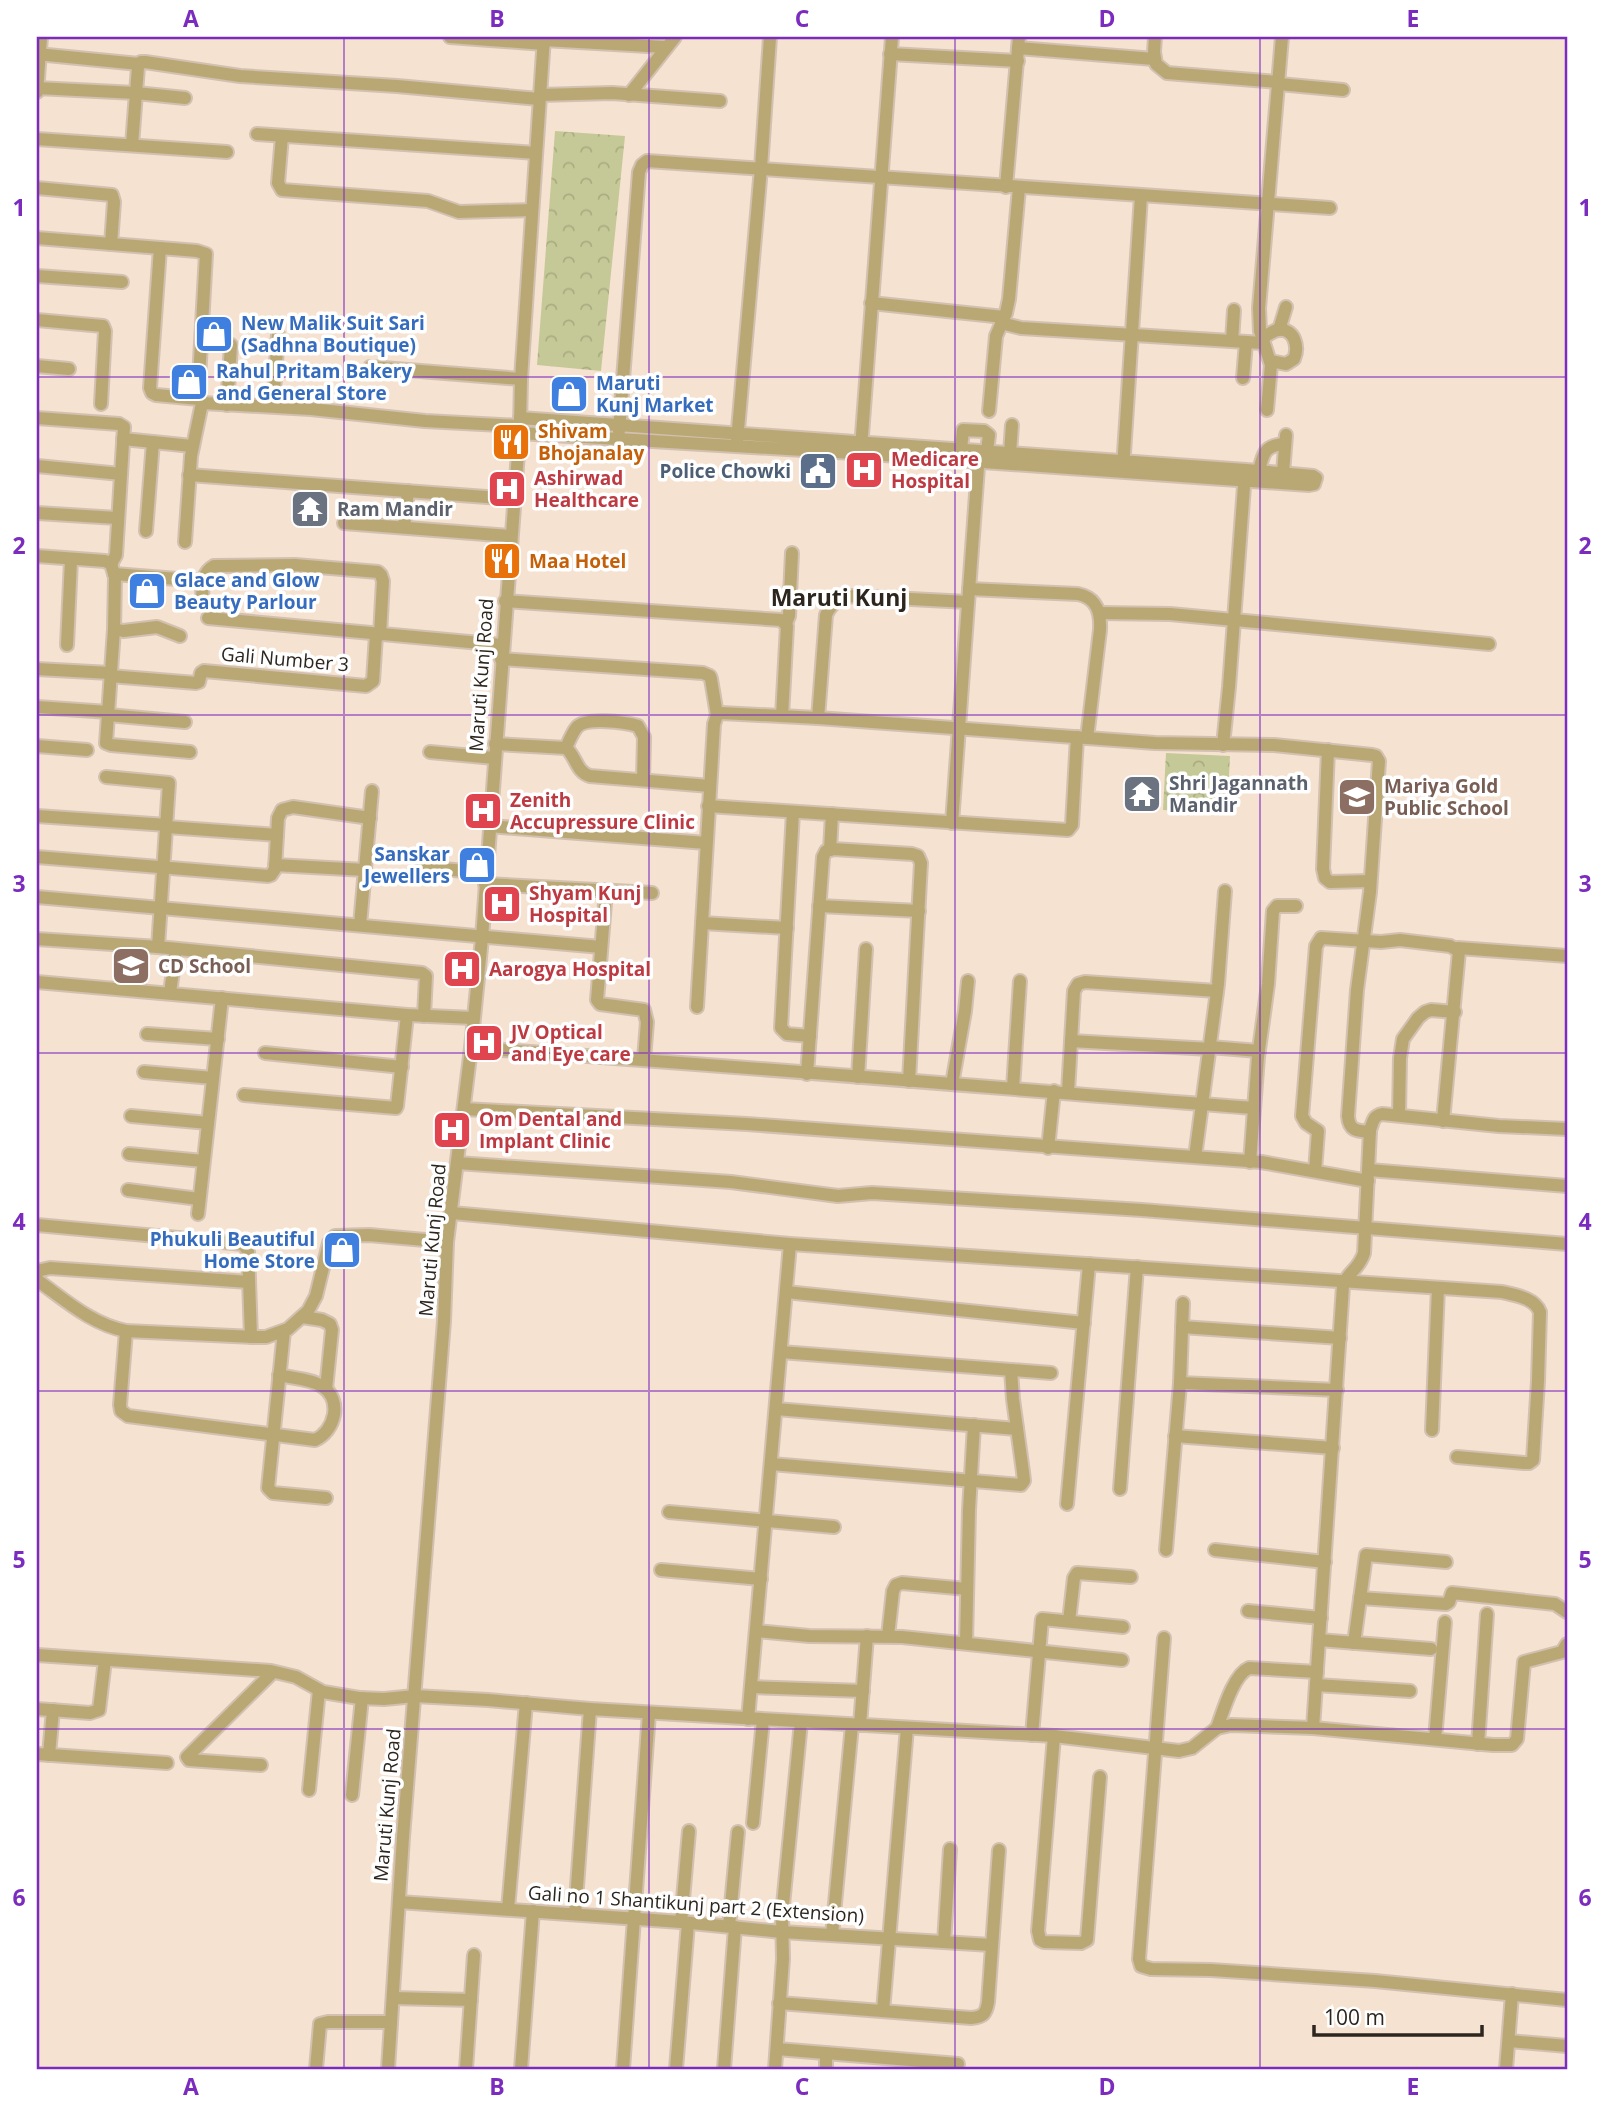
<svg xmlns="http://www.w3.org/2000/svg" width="1604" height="2106" viewBox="0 0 1604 2106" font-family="'Open Sans',sans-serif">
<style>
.forest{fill:url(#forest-crowns)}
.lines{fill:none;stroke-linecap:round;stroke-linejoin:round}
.minor-casing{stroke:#d2c0b1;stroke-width:16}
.minor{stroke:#baa874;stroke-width:12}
.grid{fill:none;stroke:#7b2cbf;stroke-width:2;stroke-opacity:0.55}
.labels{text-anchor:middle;stroke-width:7;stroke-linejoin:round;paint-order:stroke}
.shop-label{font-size:19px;font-weight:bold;fill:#366cbe;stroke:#fff;text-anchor:start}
.food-label{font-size:19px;font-weight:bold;fill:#c56008;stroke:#fff;text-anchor:start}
.health-label{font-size:19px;font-weight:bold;fill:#be3a42;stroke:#fff;text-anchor:start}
.service-label{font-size:19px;font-weight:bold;fill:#4e5e75;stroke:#fff;text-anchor:end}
.worship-label{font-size:19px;font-weight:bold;fill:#5b616d;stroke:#fff;text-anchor:start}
.street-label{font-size:19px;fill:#2d261f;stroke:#fff}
.education-label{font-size:19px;font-weight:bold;fill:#785e54;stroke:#fff;text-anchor:start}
.quarter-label{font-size:23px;font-weight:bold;fill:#2d261f;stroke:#fff}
.neatline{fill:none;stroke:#7b2cbf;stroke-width:2.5}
.grid-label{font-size:23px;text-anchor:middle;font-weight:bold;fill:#7b2cbf}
</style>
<defs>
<pattern id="forest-crowns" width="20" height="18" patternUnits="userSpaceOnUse" patternTransform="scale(1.75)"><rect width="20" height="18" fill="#c5c997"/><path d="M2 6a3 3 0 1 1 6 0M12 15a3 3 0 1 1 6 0" fill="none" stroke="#aaac82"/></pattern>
</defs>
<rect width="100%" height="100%" fill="#f6e2d1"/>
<g class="forest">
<polygon points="555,131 625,136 601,371 537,365"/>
<polygon points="1166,753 1230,756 1227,813 1163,810"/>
</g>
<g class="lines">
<g class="minor-casing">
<g id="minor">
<polyline points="450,37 544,44"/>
<polyline points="1155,37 1154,52 1156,64 1167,73 1279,82"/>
<polyline points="544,40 665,47"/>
<polyline points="1018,48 1154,59"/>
<polyline points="37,54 139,64"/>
<polyline points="890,54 1018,61"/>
<polyline points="1279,84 1343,90"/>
<polyline points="37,88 136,93 138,67 141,62 145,62 240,76 397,86 539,99"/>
<polyline points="37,92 41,37"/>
<polyline points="540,95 612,93 720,101"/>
<polyline points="629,95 675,37"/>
<polyline points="257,134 536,153"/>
<polyline points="282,136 278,183 282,190 428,201 459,212 532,210"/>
<polyline points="37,139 227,152"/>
<polyline points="132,145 136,93 185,98"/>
<polyline points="1006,187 1019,37"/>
<polyline points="37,188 112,195 114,202 111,244"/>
<polyline points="37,238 197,251 206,254 198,396 202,403 311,409 425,421 520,426"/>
<polyline points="160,248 150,388 152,393 156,395 199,399"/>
<polyline points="37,276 122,282"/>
<polyline points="871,303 1004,317"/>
<polyline points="37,320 103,326 105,331 101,404"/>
<polyline points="1001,323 1021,328 1263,343"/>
<polyline points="1279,330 1286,307"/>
<path d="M1262,339c5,-4 10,-8 16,-9 17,-2 21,17 16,29l-8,5 -16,-3"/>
<polyline points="1232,341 1234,310"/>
<polyline points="37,366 69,369"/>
<polyline points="370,367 521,379"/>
<polyline points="1243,378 1246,342"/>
<polyline points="227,405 231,345"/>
<polyline points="273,406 278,334"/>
<polyline points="1267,410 1271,365 1260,331 1259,308 1282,37"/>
<polyline points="989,411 996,336 1006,313 1009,299 1019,188"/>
<polyline points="37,418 119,424 124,427 116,555 111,564"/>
<polyline points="619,431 639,172 642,165 647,161 1330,208"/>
<polyline points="519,433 870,454 1309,485 1314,484 1316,478 1313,476 1246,470 520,418"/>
<polyline points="123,439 153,442"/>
<polyline points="737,441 761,168 770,37"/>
<polyline points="861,448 892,37"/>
<polyline points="961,449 963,430 984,431 989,435 987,451"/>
<polyline points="1010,453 1012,425"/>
<polyline points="37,466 121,474"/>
<polyline points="1123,468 1141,196"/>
<path d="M1259,471c4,-18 6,-26 26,-27"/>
<polyline points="1283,473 1286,435"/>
<polyline points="189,475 514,499"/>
<polyline points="37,513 117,518"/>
<polyline points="344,523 511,536"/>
<polyline points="404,527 408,491"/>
<polyline points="146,531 153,442 192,446"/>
<polyline points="185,542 191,456 202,403"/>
<polyline points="37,556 105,561 111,564 115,577 114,629 106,743 111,745 190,752"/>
<polyline points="114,574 203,581"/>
<path d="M969,589l109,5c19,4 23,18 22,36l-13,108"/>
<polyline points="505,601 781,620 787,626 782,716"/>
<path d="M202,602c1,-14 -2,-28 12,-36l81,-1 83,7 3,3 2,6 -3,54"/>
<polyline points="1100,613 1170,614 1489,644"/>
<polyline points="208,618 502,645"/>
<polyline points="786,623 789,616 792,553"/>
<polyline points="114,629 123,631 157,627 180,636"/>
<polyline points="67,645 71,560"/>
<polyline points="501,659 703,673 710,676 711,679 717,715"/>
<polyline points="37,669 110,673"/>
<polyline points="110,676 196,683 199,682 201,673 204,671 366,686 373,681 376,635"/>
<polyline points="37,707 108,712"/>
<polyline points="108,715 185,722"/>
<path d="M818,718l8,-103c5,-12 14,-17 27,-19l115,6"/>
<path d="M495,744l71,4c10,8 10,24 24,28l120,10"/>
<polyline points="1223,745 1229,687 1245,473"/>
<polyline points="37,746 87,750"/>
<path d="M566,748c3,-7 6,-15 11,-21 9,-10 48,-5 61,-1l6,11 -1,43"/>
<polyline points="1328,750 1323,869 1325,878 1330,882 1370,881"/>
<polyline points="430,752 494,758"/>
<polyline points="106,777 169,783 158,947"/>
<polyline points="708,806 1068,830 1072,825 1077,737"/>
<polyline points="793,812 781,1028 787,1034 810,1036"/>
<polyline points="37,816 167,825"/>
<polyline points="952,823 979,453"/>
<polyline points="489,826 706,843"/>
<polyline points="167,827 277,835"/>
<polyline points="830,850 832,814"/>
<polyline points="37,857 268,876 271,875 275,869 278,818 282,810 293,807 370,818"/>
<polyline points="275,865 365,870"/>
<polyline points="422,867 486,873"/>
<polyline points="485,884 652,893"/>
<polyline points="606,891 597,1000 600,1004 644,1010 647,1022 644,1059"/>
<polyline points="37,897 601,947"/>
<polyline points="819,906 919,911"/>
<polyline points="702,923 787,928"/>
<polyline points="360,925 372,791"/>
<polyline points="37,939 158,947 422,973 426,976 424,1016"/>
<polyline points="1458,948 1567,956"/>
<polyline points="37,982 407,1015 473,1018"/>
<polyline points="170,993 176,949"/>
<path d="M697,1007l17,-283 3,-9 4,-2 97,5 337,25 119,2 98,10 4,1 3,5 -9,131 -13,98 -9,126c1,15 9,15 22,16"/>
<polyline points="147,1034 218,1039"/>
<polyline points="1071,1041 1210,1049"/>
<polyline points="1210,1047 1259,1051"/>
<path d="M471,1048c261,17 522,40 783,60"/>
<polyline points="265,1053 402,1067"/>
<polyline points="144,1072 213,1078"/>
<polyline points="807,1074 823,857 826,851 833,849 912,854 918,856 921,863 909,1081"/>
<polyline points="858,1077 866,949"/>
<polyline points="952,1084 965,1011 968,981"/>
<polyline points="1013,1088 1020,981"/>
<polyline points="1068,1092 1074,991 1078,984 1085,982 1217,991"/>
<polyline points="244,1095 396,1108 397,1106 407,1015"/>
<polyline points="464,1109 747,1124 1261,1162 1368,1181"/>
<polyline points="1399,1115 1400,1058 1403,1039 1418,1018 1425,1012 1431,1010 1455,1012"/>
<polyline points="131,1116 208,1123"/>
<polyline points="1048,1148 1054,1091"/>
<polyline points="129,1154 203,1161"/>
<polyline points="1195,1157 1218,984 1225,891"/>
<polyline points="1250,1162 1258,1057 1268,984 1273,911 1277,906 1296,906"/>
<polyline points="457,1163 731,1182 838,1196 872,1193 1142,1210 1567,1244"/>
<polyline points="1369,1170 1567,1186"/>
<polyline points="1315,1171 1318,1131 1306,1123 1302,1116 1316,946 1321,938 1381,942 1400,940 1450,946 1459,951 1443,1121"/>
<polyline points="128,1190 199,1199"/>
<path d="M452,1213l338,31 712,48c13,3 33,6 38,20l-2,69 -5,79 -4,3h-5l-67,-6"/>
<polyline points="198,1214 222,998"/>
<polyline points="37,1225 243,1244 248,1251 251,1337"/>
<polyline points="37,1271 50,1268 249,1282"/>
<path d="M37,1280c28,20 54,44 89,51l128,6h12l22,-8 20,-18 8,-15 13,-53 6,-7 34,-1 78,7"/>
<polyline points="786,1292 1084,1323"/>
<polyline points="302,1317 322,1320 330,1324 332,1330 326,1389"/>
<polyline points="1182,1327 1340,1338"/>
<path d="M126,1331l-6,74 1,6 7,5 187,24c20,-9 28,-40 7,-54 -11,-7 -30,-8 -43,-11"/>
<polyline points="284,1331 268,1488 273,1493 326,1498"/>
<polyline points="781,1352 1051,1373"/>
<polyline points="1180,1383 1183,1303"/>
<polyline points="776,1409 1017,1429"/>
<polyline points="1432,1430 1438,1288"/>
<polyline points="1175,1436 1333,1448"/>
<polyline points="771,1464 1021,1485 1024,1481 1023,1472 1013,1399 1011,1370"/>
<polyline points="1120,1489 1137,1267"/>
<polyline points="1067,1504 1089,1264"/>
<polyline points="669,1512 834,1527"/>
<polyline points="1166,1550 1180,1383 1337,1390"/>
<polyline points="1215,1550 1325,1562"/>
<polyline points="661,1570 761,1579"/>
<polyline points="1360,1598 1446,1604 1449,1602 1452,1593 1555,1604 1567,1612"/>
<polyline points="1248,1611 1321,1618"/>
<polyline points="1069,1621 1074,1578 1077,1573 1131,1577"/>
<polyline points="757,1631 809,1636 902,1637 1122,1660"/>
<polyline points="888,1636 893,1591 896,1585 902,1583 967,1589"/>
<polyline points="1164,1638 1139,1959 1141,1966 1151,1969 1211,1970 1375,1981 1567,2000"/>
<polyline points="1319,1640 1431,1649"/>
<polyline points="966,1643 969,1510 974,1425"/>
<polyline points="1354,1643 1366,1555 1446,1562"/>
<polyline points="37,1655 271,1671 296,1677 323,1692 359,1698 384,1699 415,1696 488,1700 590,1709 1054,1736 1179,1751 1192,1748 1217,1728 1231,1725 1313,1728 1493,1745 1512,1745 1517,1739 1524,1662 1562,1652 1567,1644"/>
<polyline points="1316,1685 1410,1691"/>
<polyline points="751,1687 863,1691"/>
<polyline points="37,1709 90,1713 99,1710 105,1660"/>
<polyline points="748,1719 790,1244"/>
<polyline points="860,1725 867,1636"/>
<path d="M1217,1728c6,-16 16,-53 32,-60l68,4"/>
<path d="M1313,1728l30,-442c4,-14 16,-16 21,-33l6,-123c3,-8 3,-14 12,-16l117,12 68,3"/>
<polyline points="1032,1735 1042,1619 1123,1627"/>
<polyline points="1054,1736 1038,1931 1040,1940 1044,1942 1081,1943 1087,1940 1100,1777"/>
<polyline points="1435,1739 1445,1622"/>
<polyline points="1478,1744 1487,1614"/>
<polyline points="37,1754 167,1763"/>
<polyline points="49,1755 53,1710"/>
<polyline points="261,1765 189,1760 187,1757 273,1672"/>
<polyline points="309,1790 319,1690"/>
<polyline points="352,1795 362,1698"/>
<polyline points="753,1823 763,1720"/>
<polyline points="399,1902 681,1922 782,1932 991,1945"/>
<polyline points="508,1909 526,1703"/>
<polyline points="575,1914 590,1709"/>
<polyline points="681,1922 689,1831"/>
<polyline points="729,1926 738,1832"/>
<polyline points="832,1935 852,1725"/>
<polyline points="944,1942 950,1849"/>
<polyline points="393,1998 471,2000"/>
<path d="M779,2003l192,15c12,-1 15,-4 17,-16l11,-152"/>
<polyline points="883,2011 907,1728"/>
<polyline points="1509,2041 1567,2046"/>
<polyline points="777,2049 958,2064"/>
<polyline points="316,2069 320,2024 328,2022 391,2022"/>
<polyline points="388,2069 403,1837 444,1321 447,1242 471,1048 482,938 520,426 521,379 544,37"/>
<polyline points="466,2069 474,1955"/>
<polyline points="521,2069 533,1911"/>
<polyline points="623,2069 649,1713"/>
<polyline points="676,2069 688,1923"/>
<polyline points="724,2069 735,1927"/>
<polyline points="775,2069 783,1959 782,1915 801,1722"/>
<polyline points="826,2069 826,2053"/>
<polyline points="1506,2069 1512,1994"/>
</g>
</g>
<use href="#minor" class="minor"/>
</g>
<path class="grid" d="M344,37v2032M649,37v2032M955,37v2032M1260,37v2032M37,377h1530M37,715h1530M37,1053h1530M37,1391h1530M37,1729h1530"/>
<defs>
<g id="shop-square" transform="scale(2.0125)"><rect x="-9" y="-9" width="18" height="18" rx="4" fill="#3f7fe0" stroke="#fff"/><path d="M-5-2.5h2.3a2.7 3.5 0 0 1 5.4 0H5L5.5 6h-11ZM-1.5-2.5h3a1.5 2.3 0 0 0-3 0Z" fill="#fff"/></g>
<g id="restaurant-square" transform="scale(2.0125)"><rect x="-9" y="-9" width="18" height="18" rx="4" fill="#e8710a" stroke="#fff"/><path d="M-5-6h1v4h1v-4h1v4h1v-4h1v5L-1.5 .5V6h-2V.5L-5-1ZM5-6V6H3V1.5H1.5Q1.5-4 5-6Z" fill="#fff"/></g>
<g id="hospital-square" transform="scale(2.0125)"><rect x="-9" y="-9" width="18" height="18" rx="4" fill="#e0444e" stroke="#fff"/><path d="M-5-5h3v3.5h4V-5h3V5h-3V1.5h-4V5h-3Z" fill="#fff"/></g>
<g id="civic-square" transform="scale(2.0125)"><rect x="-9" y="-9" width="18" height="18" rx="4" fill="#5c6f8a" stroke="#fff"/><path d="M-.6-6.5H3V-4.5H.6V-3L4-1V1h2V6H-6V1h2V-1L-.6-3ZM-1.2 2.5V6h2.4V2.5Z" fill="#fff"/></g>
<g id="temple-square" transform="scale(2.0125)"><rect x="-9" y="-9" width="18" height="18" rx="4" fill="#6b7280" stroke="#fff"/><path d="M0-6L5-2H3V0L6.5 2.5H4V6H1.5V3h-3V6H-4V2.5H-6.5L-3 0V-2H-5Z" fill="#fff"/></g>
<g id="school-square" transform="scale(2.0125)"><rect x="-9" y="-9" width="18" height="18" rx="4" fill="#8d6e63" stroke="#fff"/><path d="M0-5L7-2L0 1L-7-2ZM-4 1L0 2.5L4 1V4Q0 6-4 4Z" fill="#fff"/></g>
</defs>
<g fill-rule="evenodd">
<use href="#shop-square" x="214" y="334"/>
<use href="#shop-square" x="189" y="382"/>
<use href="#shop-square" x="569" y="394"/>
<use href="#restaurant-square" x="511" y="442"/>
<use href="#hospital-square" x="864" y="470"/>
<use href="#civic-square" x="818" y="471"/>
<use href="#hospital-square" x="507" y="489"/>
<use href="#temple-square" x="310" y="509"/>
<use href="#restaurant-square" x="502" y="561"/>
<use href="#shop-square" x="147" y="591"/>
<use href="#temple-square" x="1142" y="794"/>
<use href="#school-square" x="1357" y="797"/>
<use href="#hospital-square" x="483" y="811"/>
<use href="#shop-square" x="477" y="865"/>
<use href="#hospital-square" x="502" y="904"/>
<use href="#school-square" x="131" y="966"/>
<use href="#hospital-square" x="462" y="969"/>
<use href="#hospital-square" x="484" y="1043"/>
<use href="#hospital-square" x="452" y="1130"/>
<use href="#shop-square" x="342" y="1250"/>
</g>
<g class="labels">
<g class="shop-label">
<text x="241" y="330">New Malik Suit Sari<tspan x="241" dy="22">(Sadhna Boutique)</tspan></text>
<text x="216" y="378">Rahul Pritam Bakery<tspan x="216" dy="22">and General Store</tspan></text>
<text x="596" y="390">Maruti<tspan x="596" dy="22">Kunj Market</tspan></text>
<text x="174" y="587">Glace and Glow<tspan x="174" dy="22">Beauty Parlour</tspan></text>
<text x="450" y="861" text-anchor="end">Sanskar<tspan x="450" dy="22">Jewellers</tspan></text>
<text x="315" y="1246" text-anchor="end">Phukuli Beautiful<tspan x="315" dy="22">Home Store</tspan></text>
</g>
<g class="food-label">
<text x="538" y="438">Shivam<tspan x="538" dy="22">Bhojanalay</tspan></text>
<text x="529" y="568">Maa Hotel</text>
</g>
<g class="health-label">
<text x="891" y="466">Medicare<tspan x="891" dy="22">Hospital</tspan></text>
<text x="534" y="485">Ashirwad<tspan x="534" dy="22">Healthcare</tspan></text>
<text x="510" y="807">Zenith<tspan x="510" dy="22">Accupressure Clinic</tspan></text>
<text x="529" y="900">Shyam Kunj<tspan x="529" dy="22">Hospital</tspan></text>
<text x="489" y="976">Aarogya Hospital</text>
<text x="511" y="1039">JV Optical<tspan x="511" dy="22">and Eye care</tspan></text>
<text x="479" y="1126">Om Dental and<tspan x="479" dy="22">Implant Clinic</tspan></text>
</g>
<g class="service-label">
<text x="791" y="478">Police Chowki</text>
</g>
<g class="worship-label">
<text x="337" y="516">Ram Mandir</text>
<text x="1169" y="790">Shri Jagannath<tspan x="1169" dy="22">Mandir</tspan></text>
</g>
<g class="street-label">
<text transform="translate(285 659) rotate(5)" y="7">Gali Number 3</text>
<text transform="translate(481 675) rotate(-86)" y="7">Maruti Kunj Road</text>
<text transform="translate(432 1240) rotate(-85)" y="7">Maruti Kunj Road</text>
<text transform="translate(387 1805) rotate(-85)" y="7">Maruti Kunj Road</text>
<text transform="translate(696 1904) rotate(4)" y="7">Gali no 1 Shantikunj part 2 (Extension)</text>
</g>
<g class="education-label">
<text x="1384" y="793">Mariya Gold<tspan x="1384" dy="22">Public School</tspan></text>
<text x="158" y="973">CD School</text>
</g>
<g class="quarter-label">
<text x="839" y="606">Maruti Kunj</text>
</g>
</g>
<rect width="1604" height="2106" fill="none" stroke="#ffffff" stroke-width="77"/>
<path d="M1314 2025v10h168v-10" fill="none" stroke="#2d261f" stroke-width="3.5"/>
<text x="1324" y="2025" font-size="21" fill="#2d261f" stroke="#ffffff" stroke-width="5" paint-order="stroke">100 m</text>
<rect x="38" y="38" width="1528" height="2030" class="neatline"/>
<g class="grid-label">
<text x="191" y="27">A</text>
<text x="497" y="27">B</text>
<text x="802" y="27">C</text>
<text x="1107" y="27">D</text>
<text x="1413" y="27">E</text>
<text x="19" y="216">1</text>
<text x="1585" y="216">1</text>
<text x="19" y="554">2</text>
<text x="1585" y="554">2</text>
<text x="19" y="892">3</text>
<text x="1585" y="892">3</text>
<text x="19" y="1230">4</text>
<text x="1585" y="1230">4</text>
<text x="19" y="1568">5</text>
<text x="1585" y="1568">5</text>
<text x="19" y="1906">6</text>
<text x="1585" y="1906">6</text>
<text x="191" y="2095">A</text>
<text x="497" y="2095">B</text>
<text x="802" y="2095">C</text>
<text x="1107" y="2095">D</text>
<text x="1413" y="2095">E</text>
</g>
</svg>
